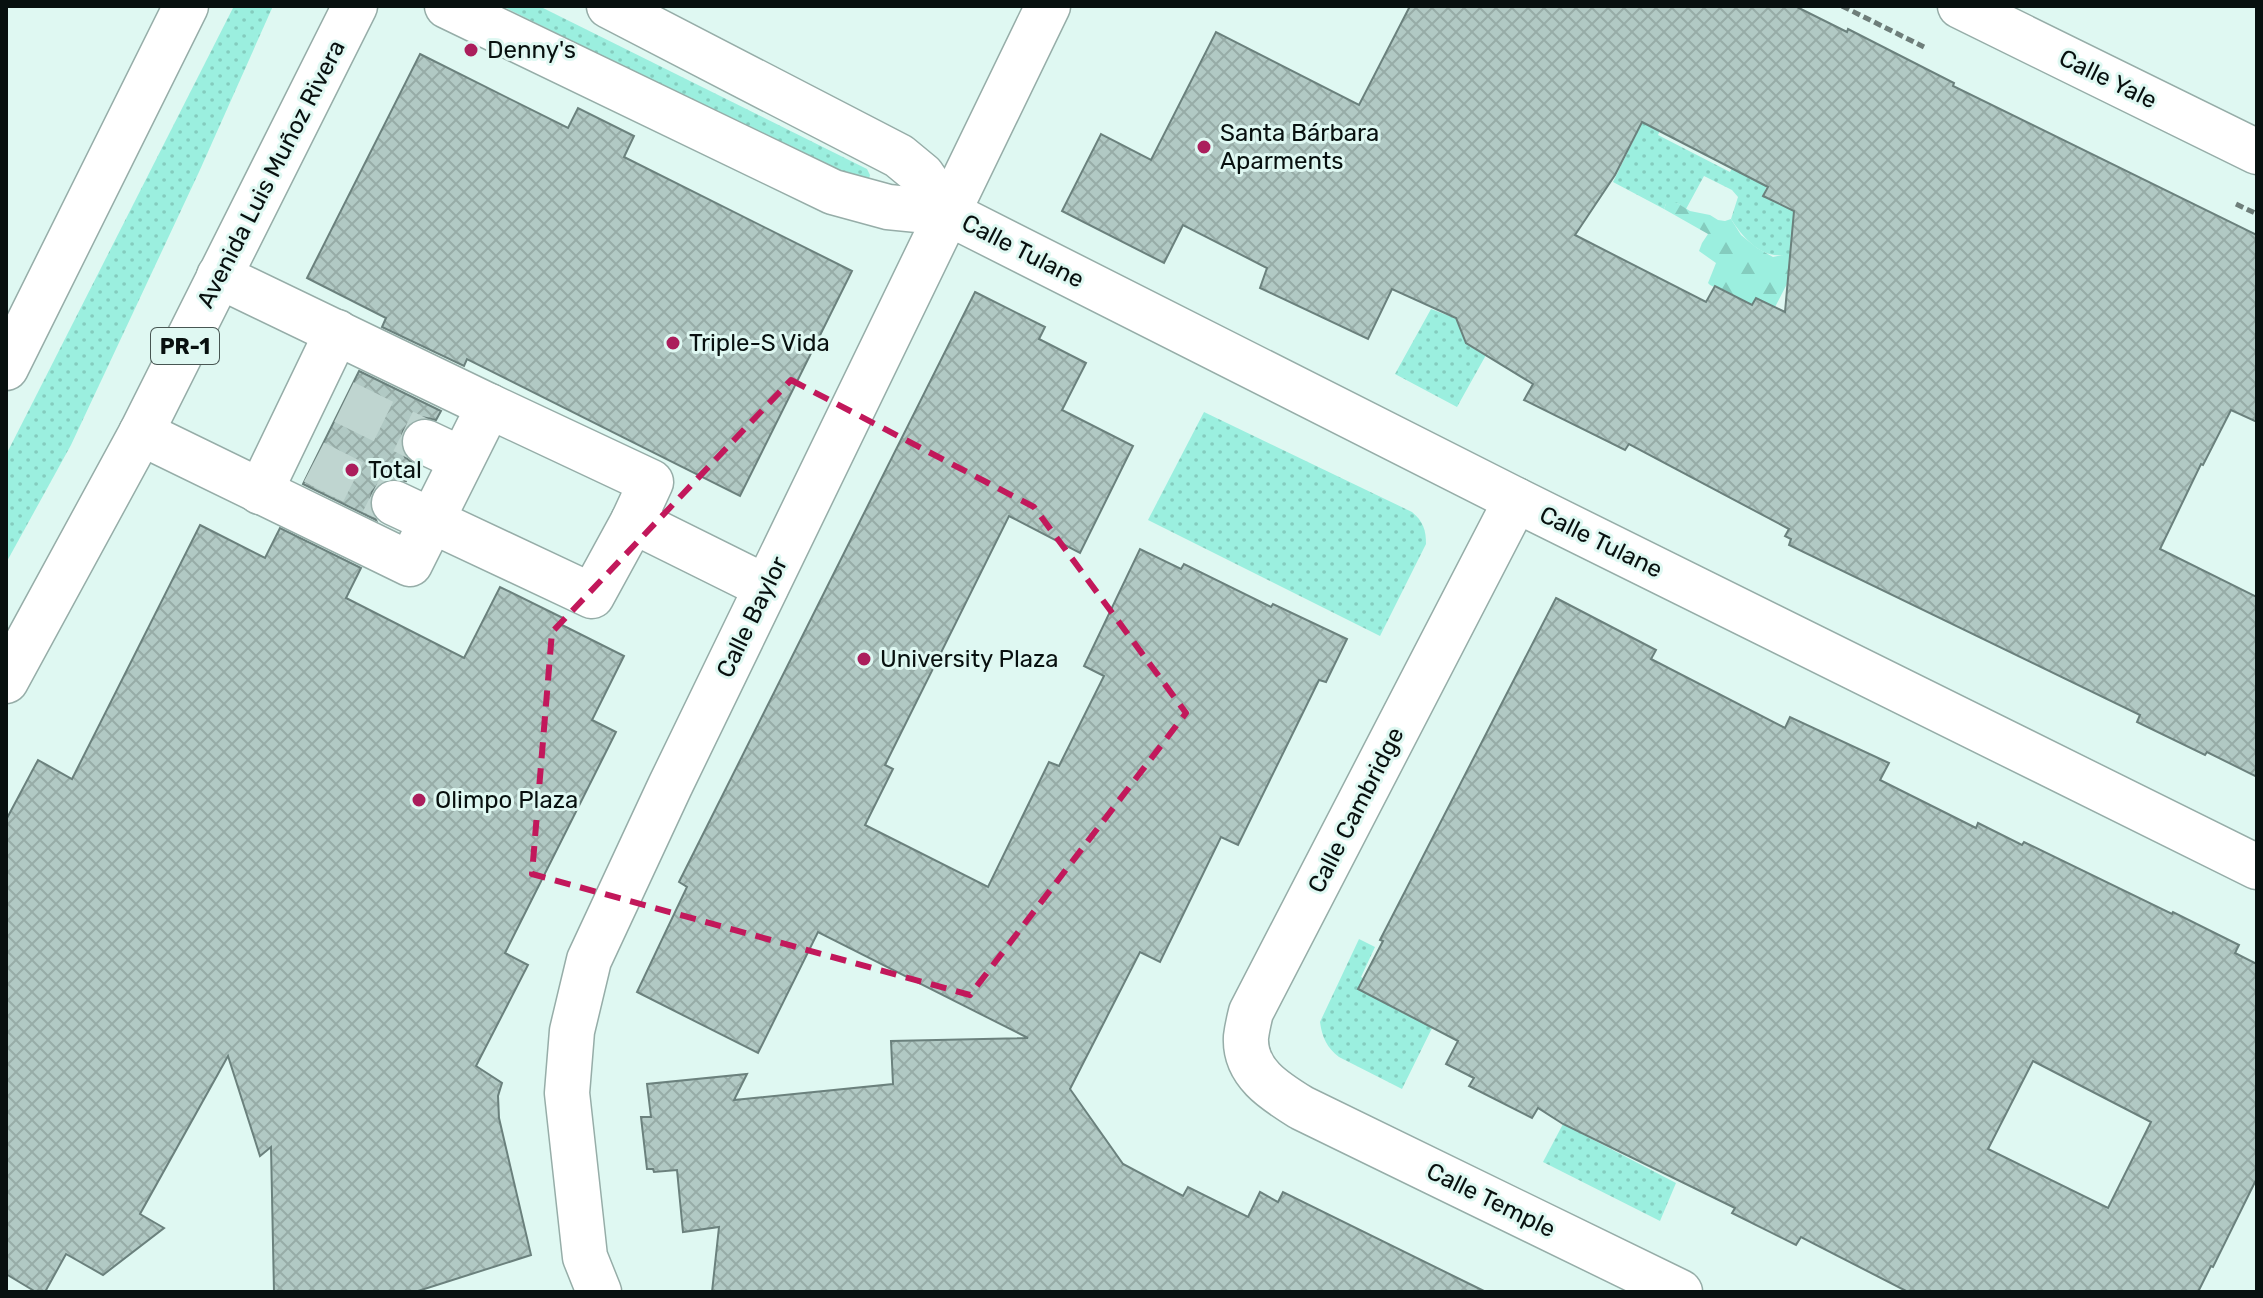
<svg xmlns="http://www.w3.org/2000/svg" width="2263" height="1298" viewBox="0 0 2263 1298" font-family="Rubik,sans-serif">
<style>
.grass{fill:url(#grass-dots)}
.forest{fill:url(#forest-firs)}
.building{fill:url(#building-cross-hatch);stroke:#6b817d;stroke-width:2;fill-rule:evenodd}
.lines{fill:none;stroke-linecap:round;stroke-linejoin:round}
.minor-tunnel{stroke:#bfd5d0;stroke-width:44;stroke-dasharray:44 22;stroke-linecap:butt}
.minor-casing{stroke:#96ada8;stroke-width:47}
.major-casing{stroke:#96ada8;stroke-width:47}
.path{stroke:#6e7e7a;stroke-width:5;stroke-dasharray:8 4;stroke-linecap:butt}
.minor{stroke:#fff;stroke-width:44}
.major{stroke:#fff;stroke-width:44}
.marked{fill:none;stroke:#c2185b;stroke-width:6;stroke-dasharray:16 10;stroke-linejoin:round}
.poi-dot{fill:#ab1e5c;stroke:#dff8f2;stroke-width:3}
.labels{text-anchor:middle;stroke-width:6;stroke-linejoin:round;paint-order:stroke}
.shield{fill:#dff8f2;stroke:#485653;stroke-width:2}
.shield-label{font-size:22px;font-weight:bold;fill:#08100f}
.poi-label{font-size:24px;fill:#08100f;stroke:#dff8f2;text-anchor:start}
.street-label{font-size:24px;fill:#08100f;stroke:#dff8f2}
</style>
<defs>
<pattern id="grass-dots" width="8" height="8" patternUnits="userSpaceOnUse" patternTransform="scale(2)"><rect width="8" height="8" fill="#9befdf"/><path d="M2 2h.1M6 6h.1" fill="none" stroke="#84ccbe" stroke-width="1.8" stroke-linecap="round"/></pattern>
<pattern id="forest-firs" width="22" height="20" patternUnits="userSpaceOnUse" patternTransform="scale(2)"><rect width="22" height="20" fill="#9befdf"/><path d="M5 1l3.5 6h-7zM16 11l3.5 6h-7z" fill="#84ccbe"/></pattern>
<pattern id="building-cross-hatch" width="8" height="8" patternUnits="userSpaceOnUse" patternTransform="scale(2)"><rect width="8" height="8" fill="#b1c9c4"/><path d="M0 0l8 8M0 8l8-8" fill="none" stroke="#97aca7"/></pattern>
</defs>
<rect width="100%" height="100%" fill="#dff8f2"/>
<g class="grass">
<polygon points="234,6 273,6 199,172 71,445 6,563 6,455"/>
<polygon points="502,6 539,6 867,169 870,175 869,179 860,185"/>
<path d="M1660,86l16,9 -18,40 72,37 20,-38 24,32 -11,30 57,28 19,79 -57,-48c-22,3 -40,-19 -51,-36l7,-22 -6,-7 -28,-14 -18,33 -9,-6 -11,1 -2,5 -51,-27z"/>
<path d="M1431,309l32,12c-5,19 9,26 23,34l-29,52 -62,-33z"/>
<path d="M1204,412l208,100c11,9 14,18 14,32l-46,92 -232,-116z"/>
<path d="M1359,939l16,8 -14,30 76,41 -35,71 -63,-32c-12,-9 -17,-20 -19,-35z"/>
<polygon points="1563,1124 1676,1183 1660,1221 1543,1162"/>
</g>
<polygon class="forest" points="1671,201 1677,203 1690,211 1710,215 1718,220 1725,221 1731,219 1741,235 1757,248 1773,257 1782,255 1821,268 1818,295 1788,282 1775,307 1752,305 1710,285 1708,283 1716,263 1699,251 1702,243 1708,234 1664,209 1666,204"/>
<g class="building">
<path d="M1410,6h385l52,26 1,-3 106,54 -1,3 304,149v187l-26,-12 -28,55 -2,-1 -41,85 97,48v180l-50,-25 -2,3 -68,-33 3,-7 -351,-170 2,-6 -6,-3 4,-7 -160,-85 -4,6 -101,-50 9,-16 -67,-41 -10,-25 -64,-29 -24,50 -108,-51 7,-20 -84,-43 -19,38 -102,-52 39,-77 50,26 65,-128 143,73zM1642,122l126,65 -5,9 31,15 -9,101 -29,-14 -4,7 -37,-19 -9,16 -131,-67 40,-60z"/>
<polygon points="420,54 568,128 578,108 634,136 624,157 852,271 740,496 467,359 464,366 382,327 386,318 307,278"/>
<polygon points="975,292 1045,327 1039,339 1086,363 1062,410 1133,446 1080,553 1009,516 885,765 893,769 865,825 988,887 1049,762 1059,766 1104,676 1084,666 1140,549 1181,569 1184,564 1271,607 1273,604 1347,639 1326,682 1319,680 1238,845 1221,837 1160,962 1140,952 1070,1089 1123,1164 1183,1196 1188,1187 1248,1217 1260,1192 1278,1202 1283,1192 1486,1292 712,1292 719,1227 683,1232 677,1170 654,1172 653,1169 647,1169 641,1117 651,1117 647,1084 747,1074 734,1100 893,1084 891,1041 1028,1038 818,932 758,1053 637,992 687,887 679,882"/>
<polygon points="359,371 441,411 436,420 422,417 410,422 403,431 400,445 405,457 414,464 406,481 391,478 379,483 372,492 369,506 376,520 303,484"/>
<polygon points="200,525 265,558 280,528 361,568 346,598 464,658 500,587 563,618 560,624 624,656 592,720 616,732 505,953 528,965 476,1066 502,1083 498,1096 499,1118 531,1255 415,1292 274,1292 271,1147 260,1156 228,1056 140,1214 164,1228 103,1275 66,1254 45,1292 36,1292 6,1274 6,820 38,760 72,779"/>
<path d="M1556,598l100,52 -5,9 134,69 5,-11 99,46 -9,17 96,48 2,-5 44,22 2,-3 148,72 1,-2 66,33 -4,8 22,11v214l-44,89 -2,-1 -13,26h-290l-107,-55 -5,8 -64,-32 3,-5 -172,-84 -25,-16 -6,10 -63,-32 5,-8 -28,-14 12,-23 -100,-52 25,-48 -3,-1zM2033,1061l118,61 -43,86 -120,-59z"/>
</g>
<g class="lines">
<g class="minor-tunnel">
<polyline points="344,402 425,442"/>
<polyline points="314,462 394,503"/>
</g>
<g class="minor-casing">
<g id="minor">
<polyline points="447,6 833,192 888,207 948,213 1516,500 2257,867"/>
<polyline points="609,6 899,156 922,175 948,213"/>
<polyline points="1960,6 2257,152"/>
<polyline points="141,433 410,564 489,406 219,276"/>
<polyline points="425,442 461,459"/>
<polyline points="260,492 337,332"/>
<path d="M1516,500l-265,512c-2,8 -4,17 -5,25 -2,36 30,55 56,71l378,184"/>
<polyline points="394,503 592,596 633,521 651,482 489,406"/>
<polyline points="633,521 766,587"/>
<polyline points="599,1292 585,1257 567,1093 572,1031 589,960 670,786 1048,6"/>
</g>
</g>
<g class="major-casing">
<g id="major">
<polyline points="6,368 186,6"/>
<polyline points="6,681 141,433 355,6"/>
</g>
</g>
<g class="path">
<polyline points="1842,6 1924,47"/>
<polyline points="2236,204 2257,214"/>
</g>
<use href="#minor" class="minor"/>
<use href="#major" class="major"/>
</g>
<path class="marked" d="M791,380l243,127 152,206 -216,282 -438,-121 20,-242z"/>
<g class="poi-dot">
<circle cx="471" cy="50" r="8"/>
<circle cx="1204" cy="147" r="8"/>
<circle cx="673" cy="343" r="8"/>
<circle cx="352" cy="470" r="8"/>
<circle cx="864" cy="659" r="8"/>
<circle cx="419" cy="800" r="8"/>
</g>
<g class="labels">
<rect class="shield" x="151" y="328" width="68" height="36" rx="6"/>
<g class="shield-label">
<text x="185" y="354">PR-1</text>
</g>
<g class="poi-label">
<text x="487" y="58">Denny's</text>
<text x="1220" y="141">Santa Bárbara<tspan x="1220" dy="28">Aparments</tspan></text>
<text x="689" y="351">Triple-S Vida</text>
<text x="368" y="478">Total</text>
<text x="880" y="667">University Plaza</text>
<text x="435" y="808">Olimpo Plaza</text>
</g>
<g class="street-label">
<text transform="translate(2108 79) rotate(26)" y="8">Calle Yale</text>
<text transform="translate(271 174) rotate(-63)" y="8">Avenida Luis Muñoz Rivera</text>
<text transform="translate(1023 251) rotate(27)" y="8">Calle Tulane</text>
<text transform="translate(1601 542) rotate(26)" y="8">Calle Tulane</text>
<text transform="translate(752 617) rotate(-64)" y="8">Calle Baylor</text>
<text transform="translate(1356 810) rotate(-63)" y="8">Calle Cambridge</text>
<text transform="translate(1491 1200) rotate(26)" y="8">Calle Temple</text>
</g>
</g>
<rect width="2263" height="1298" fill="none" stroke="#08100f" stroke-width="16"/>
</svg>
